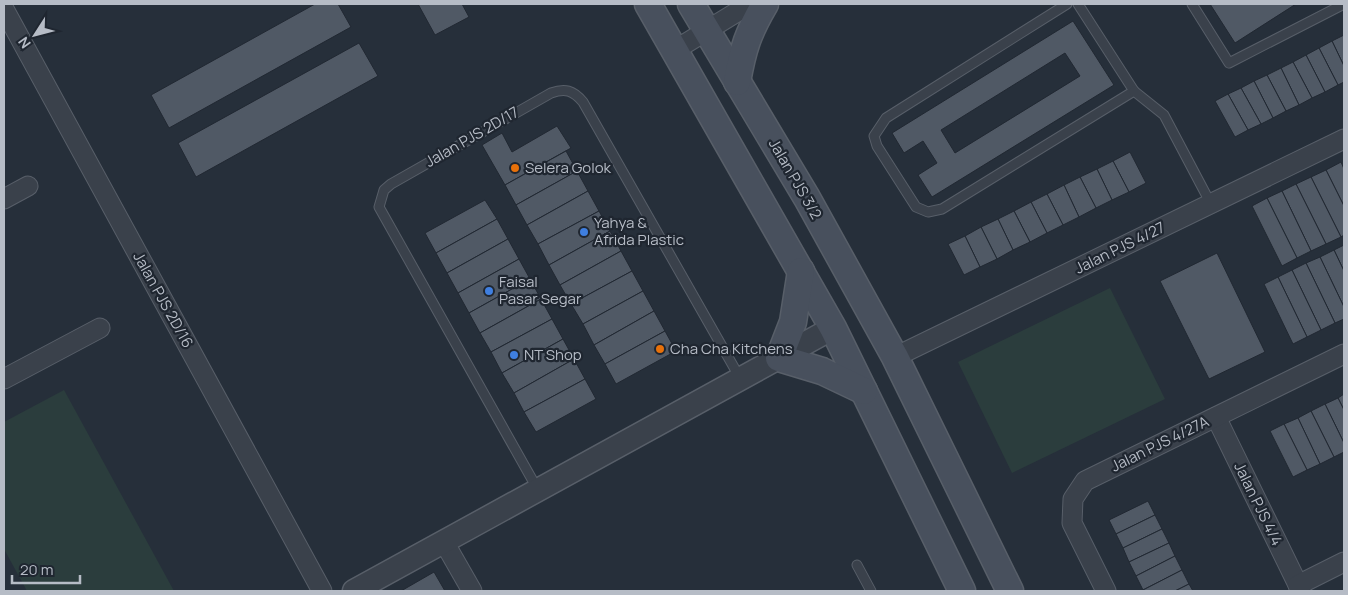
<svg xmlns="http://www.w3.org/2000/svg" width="1348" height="595" viewBox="0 0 1348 595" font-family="Manrope,sans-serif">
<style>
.green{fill:#2b3d3d}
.building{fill:#505965;stroke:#212832;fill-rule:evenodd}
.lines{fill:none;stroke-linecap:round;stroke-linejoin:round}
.service-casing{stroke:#585f69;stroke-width:11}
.minor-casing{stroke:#585f69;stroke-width:21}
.tertiary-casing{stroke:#585f69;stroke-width:25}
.secondary-casing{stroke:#585f69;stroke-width:29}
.service{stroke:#3a414b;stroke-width:9}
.minor{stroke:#3a414b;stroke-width:19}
.tertiary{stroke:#3a414b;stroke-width:22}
.secondary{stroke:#48505d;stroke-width:26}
.food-dot{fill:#e8710a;stroke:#1f2630;stroke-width:2}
.shop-dot{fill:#3f7fe0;stroke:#1f2630;stroke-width:2}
.labels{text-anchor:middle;stroke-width:4.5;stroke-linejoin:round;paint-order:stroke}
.street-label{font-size:15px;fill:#b6bcc6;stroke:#1f2630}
.poi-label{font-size:15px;fill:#b6bcc6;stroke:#1f2630;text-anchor:start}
</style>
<rect width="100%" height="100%" fill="#262f3a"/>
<g class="green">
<polygon points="1110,288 1165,399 1012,473 958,362"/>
<polygon points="64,390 174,591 27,591 4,549 4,422"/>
</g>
<g class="building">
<polygon points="315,4 338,4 351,27 169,128 151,95"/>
<polygon points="418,4 462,4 469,17 435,35"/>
<polygon points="1210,4 1296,4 1235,43"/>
<path d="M1073,21l41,64 -182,112 -14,-22 19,-12 -14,-22 -19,12 -12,-20zM1065,53l15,23 -125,77 -14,-23z"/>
<polygon points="1344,35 1344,66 1332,41"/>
<polygon points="1332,41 1344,66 1344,82 1338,85 1319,48"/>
<polygon points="359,43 378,76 196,177 178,143"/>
<polygon points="1319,48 1338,85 1325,92 1306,55"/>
<polygon points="1306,55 1325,92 1312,98 1293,62"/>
<polygon points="1293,62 1312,98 1299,105 1281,68"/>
<polygon points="1281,68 1299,105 1286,111 1267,75"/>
<polygon points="1267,75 1286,111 1273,118 1254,81"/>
<polygon points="1254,81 1273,118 1261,124 1241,88"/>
<polygon points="1241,88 1261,124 1248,130 1228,94"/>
<polygon points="1228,94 1248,130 1235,137 1215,101"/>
<polygon points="557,126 571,148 505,185 482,145 502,133 512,152"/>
<polygon points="566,151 577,171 516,205 505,185"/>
<polygon points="1130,152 1146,183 1129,192 1113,161"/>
<polygon points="1113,161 1129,192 1112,200 1097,169"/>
<polygon points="1341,162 1344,169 1344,206 1326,170"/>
<polygon points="1097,169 1112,200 1096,208 1080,177"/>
<polygon points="1326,170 1344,206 1344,235 1341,237 1311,177"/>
<polygon points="577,171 588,191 527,225 516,205"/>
<polygon points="1080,177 1096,208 1079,217 1064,185"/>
<polygon points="1311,177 1341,237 1326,244 1296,184"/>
<polygon points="1296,184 1326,244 1311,251 1282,191"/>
<polygon points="1064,185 1079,217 1063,225 1047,194"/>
<polygon points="588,191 599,211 538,244 527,225"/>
<polygon points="1282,191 1311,251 1297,258 1267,198"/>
<polygon points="1047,194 1063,225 1047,233 1031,202"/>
<polygon points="1267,198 1297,258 1282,266 1252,206"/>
<polygon points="485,200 497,219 436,253 425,233"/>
<polygon points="1031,202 1047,233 1030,242 1014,211"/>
<polygon points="599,211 610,231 549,265 538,244"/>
<polygon points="1014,211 1030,242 1013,250 998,219"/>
<polygon points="497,219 508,239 447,273 436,253"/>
<polygon points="998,219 1013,250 997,259 981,227"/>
<polygon points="981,227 997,259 980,267 965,236"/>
<polygon points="610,231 621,251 560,285 549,265"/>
<polygon points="965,236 980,267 964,275 948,244"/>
<polygon points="508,239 519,259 458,293 447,273"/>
<polygon points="1344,245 1344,271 1334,250"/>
<polygon points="1334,250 1344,271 1344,307 1320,257"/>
<polygon points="621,251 632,271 571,304 560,285"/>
<polygon points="1217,253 1265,352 1209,379 1160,281"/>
<polygon points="1320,257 1344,307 1344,319 1335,323 1306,263"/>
<polygon points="519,259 530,279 469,313 458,293"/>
<polygon points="1306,263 1335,323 1321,330 1292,270"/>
<polygon points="1292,270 1321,330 1307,337 1278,277"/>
<polygon points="632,271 643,291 583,324 571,304"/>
<polygon points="1278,277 1307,337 1293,344 1264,284"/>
<polygon points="530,279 541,299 480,333 469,313"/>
<polygon points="643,291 654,311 594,345 583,324"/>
<polygon points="541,299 552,319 491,352 480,333"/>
<polygon points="654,311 665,331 605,364 594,345"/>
<polygon points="552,319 563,339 502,373 491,352"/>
<polygon points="665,331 676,351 616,384 605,364"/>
<polygon points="563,339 574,359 514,393 502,373"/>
<polygon points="574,359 585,379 524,412 514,393"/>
<polygon points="585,379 596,399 536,432 524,412"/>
<polygon points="1344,394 1344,410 1338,398"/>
<polygon points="1338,398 1344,410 1344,443 1325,404"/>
<polygon points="1325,404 1344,443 1344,452 1334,457 1311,411"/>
<polygon points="1311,411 1334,457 1320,464 1298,418"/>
<polygon points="1298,418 1320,464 1307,470 1284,424"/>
<polygon points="1284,424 1307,470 1293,477 1270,431"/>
<polygon points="1148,501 1155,515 1116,534 1109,520"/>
<polygon points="1155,515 1162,529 1123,548 1116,534"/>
<polygon points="1162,529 1169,543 1129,562 1123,548"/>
<polygon points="1169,543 1175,556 1136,576 1129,562"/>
<polygon points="1175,556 1182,570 1143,590 1136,576"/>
<polygon points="1182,570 1189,584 1175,591 1144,591 1143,590"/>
<polygon points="434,572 445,591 401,591"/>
<polygon points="1189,584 1193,591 1175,591"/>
</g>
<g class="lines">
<g class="service-casing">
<g id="service">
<polyline points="1067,4 886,118 874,136 877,146 916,207 928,212 942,209 1134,91 1078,4"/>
<polyline points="1192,4 1229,63 1344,4"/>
<polyline points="1134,91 1164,115 1211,204"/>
<path d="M538,490l-159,-283 5,-17 7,-6 160,-91c14,-5 22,-3 32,9l157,276"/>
<polyline points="857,565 871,591"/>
</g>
</g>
<g class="minor-casing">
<g id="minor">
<polyline points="4,9 322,591"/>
<polyline points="675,50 750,4"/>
<polyline points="4,199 28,186"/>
<polyline points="895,357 1344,139"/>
<polyline points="4,379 100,328"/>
<polyline points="1216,417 1301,591"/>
<polyline points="444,542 472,591"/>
<polyline points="1298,585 1344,562"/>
<polyline points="1106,591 1072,523 1073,499 1085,481 1344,354"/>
</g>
</g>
<g class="tertiary-casing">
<polyline id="tertiary" points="354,591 833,328"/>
</g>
<g class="secondary-casing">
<g id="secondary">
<polyline points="648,4 833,328 962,591"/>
<polyline points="691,4 807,198 895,357 1010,591"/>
<path d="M737,82c6,-34 11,-49 28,-78"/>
<polyline points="801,271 793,322 779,358 822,371 864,391"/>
</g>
</g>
<use href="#service" class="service"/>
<use href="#minor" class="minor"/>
<use href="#tertiary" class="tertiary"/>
<use href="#secondary" class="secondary"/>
</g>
<g class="food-dot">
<circle cx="515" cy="168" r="5"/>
<circle cx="660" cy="349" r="5"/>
</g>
<g class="shop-dot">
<circle cx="584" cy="232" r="5"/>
<circle cx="489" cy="291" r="5"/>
<circle cx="514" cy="355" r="5"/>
</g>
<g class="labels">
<g class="street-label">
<text transform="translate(472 137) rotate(-30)" y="5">Jalan PJS 2D/17</text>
<text transform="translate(795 179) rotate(60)" y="5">Jalan PJS 3/2</text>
<text transform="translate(1120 248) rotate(-26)" y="5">Jalan PJS 4/27</text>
<text transform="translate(163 300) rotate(61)" y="5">Jalan PJS 2D/16</text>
<text transform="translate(1160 444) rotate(-26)" y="5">Jalan PJS 4/27A</text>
<text transform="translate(1258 504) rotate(64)" y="5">Jalan PJS 4/4</text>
</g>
<g class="poi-label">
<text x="525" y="173">Selera Golok</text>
<text x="594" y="228">Yahya &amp;<tspan x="594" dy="17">Afrida Plastic</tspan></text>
<text x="499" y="287">Faisal<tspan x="499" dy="17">Pasar Segar</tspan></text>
<text x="670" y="354">Cha Cha Kitchens</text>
<text x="524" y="360">NT Shop</text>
</g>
</g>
<rect width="1348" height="595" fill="none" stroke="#b6bcc6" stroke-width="10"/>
<g transform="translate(35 35) rotate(234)" stroke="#1f2630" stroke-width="4" paint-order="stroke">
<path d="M0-4L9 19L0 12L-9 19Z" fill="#b6bcc6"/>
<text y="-8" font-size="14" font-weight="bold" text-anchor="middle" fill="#b6bcc6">N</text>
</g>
<path d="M12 575v8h68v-8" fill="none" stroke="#b6bcc6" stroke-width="2.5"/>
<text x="20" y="575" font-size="15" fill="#b6bcc6" stroke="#1f2630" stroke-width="4" paint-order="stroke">20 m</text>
</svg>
